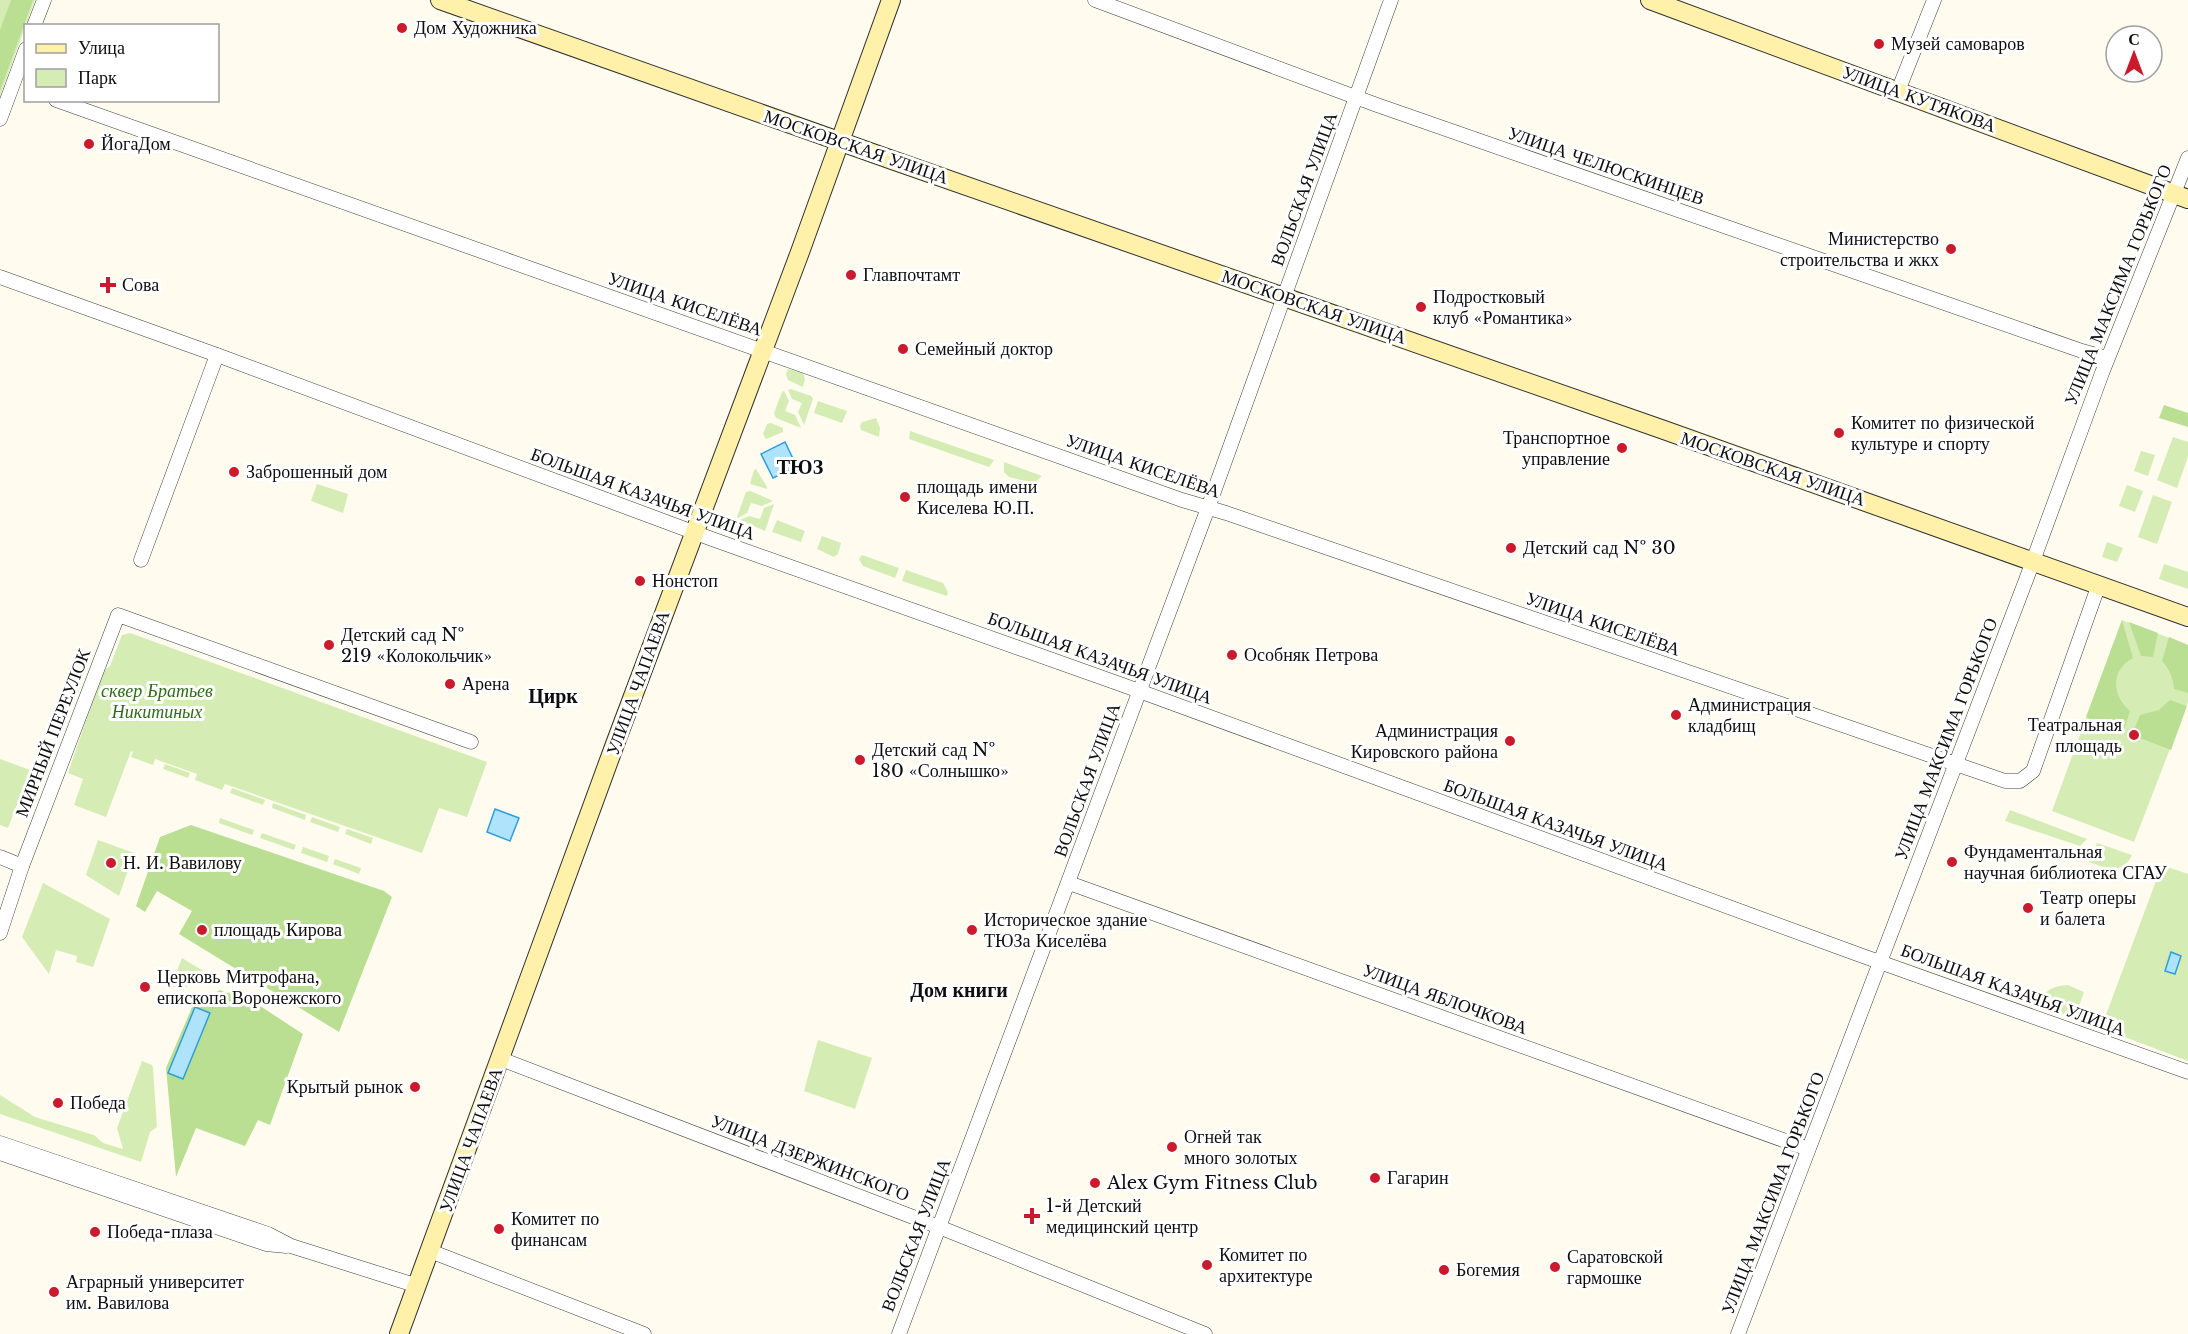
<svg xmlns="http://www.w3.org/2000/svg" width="2188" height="1334" viewBox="0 0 2188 1334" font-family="'Libre Baskerville',serif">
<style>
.green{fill:#d5edb5}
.forest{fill:#badf93}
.water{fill:#afe3fb;stroke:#2f9fd9;stroke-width:1.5}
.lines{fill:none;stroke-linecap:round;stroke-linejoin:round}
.street-casing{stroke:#414141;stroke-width:15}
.secondary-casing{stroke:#303030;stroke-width:20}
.street{stroke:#fff;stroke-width:14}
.secondary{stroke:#fff1aa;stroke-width:18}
.poi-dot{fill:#ca1a2c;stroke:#fff;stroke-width:2}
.labels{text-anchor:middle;stroke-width:6;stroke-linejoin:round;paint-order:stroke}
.poi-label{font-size:18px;fill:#0e0e0e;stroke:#fff;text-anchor:start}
.street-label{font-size:18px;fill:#0e0e0e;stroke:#fff}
.park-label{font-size:18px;font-style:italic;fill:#2f6c18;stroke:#fff}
.neighbourhood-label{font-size:20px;font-weight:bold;fill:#0e0e0e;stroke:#fff}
</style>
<rect width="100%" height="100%" fill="#fffbef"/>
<g class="green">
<polygon points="0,0 35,0 0,96"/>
<polygon points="788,369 803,373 805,379 803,387 788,380 786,374"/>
<polygon points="791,389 811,396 813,399 804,425 798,412 802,403 792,399 788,390"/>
<polygon points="784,391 789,401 785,411 795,415 801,428 776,418 774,413 782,392"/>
<polygon points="818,401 847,411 842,423 814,413"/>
<polygon points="876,418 880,428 879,437 861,430 860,426 862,422"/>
<polygon points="771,423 783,428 783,432 766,439 763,434 767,424"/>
<polygon points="910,431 994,460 989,467 909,439"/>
<polygon points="2173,437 2188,442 2188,457 2177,488 2157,480"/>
<polygon points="2141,451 2155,455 2148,476 2134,471"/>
<polygon points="1004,462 1042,476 1034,483 1009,477 1004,472"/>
<polygon points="756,469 767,487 767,489 750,484 754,470"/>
<polygon points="317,484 348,494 343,513 311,501"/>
<polygon points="2127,485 2143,491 2135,512 2119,506"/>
<polygon points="751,491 773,501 762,506 751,503 747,513 738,518 737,517 746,492"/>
<polygon points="2153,495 2172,502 2157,544 2138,537"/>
<polygon points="774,504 765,531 740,520 749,516 760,519 764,508"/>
<polygon points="777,520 805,531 801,542 772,532"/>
<polygon points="822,536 841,543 838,554 834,557 817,549"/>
<polygon points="2107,542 2123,548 2117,562 2102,557"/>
<polygon points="862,555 899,568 895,578 863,566 859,559"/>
<polygon points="2164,564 2188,572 2188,589 2159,579"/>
<polygon points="906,570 943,583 948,592 947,596 902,581"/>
<polygon points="2122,620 2188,645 2188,702 2134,842 2052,811"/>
<polygon points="130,633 487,762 467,817 439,808 422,853 225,784 222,790 195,780 197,774 155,759 153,765 131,757 133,752 131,751 106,817 74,805 83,779 68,773 103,671 110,666 122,635"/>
<polygon points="0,759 30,770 8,828 0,825"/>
<polygon points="165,764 190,773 188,778 163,769"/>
<polygon points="232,788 265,800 263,805 230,793"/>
<polygon points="273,803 306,815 305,820 272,808"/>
<polygon points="2010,810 2087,839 2080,846 2005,821"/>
<polygon points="312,817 340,827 338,832 310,822"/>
<polygon points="220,818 254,830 252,835 219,823"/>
<polygon points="347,829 373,838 371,844 345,834"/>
<polygon points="262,833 296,845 294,850 260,838"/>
<polygon points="98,840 134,853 119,896 86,875"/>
<path d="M2097,843l35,12c-10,21 -26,13 -43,7z"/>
<polygon points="303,847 329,856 327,862 301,853"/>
<polygon points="335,859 361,868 359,874 333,864"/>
<polygon points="2162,865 2188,874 2188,1061 2101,1028"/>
<polygon points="43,883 110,919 93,967 76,962 77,956 56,950 49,974 22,937"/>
<polygon points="182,958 210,975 182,989 171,986"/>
<path d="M2068,985l16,7 -9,26 -37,-13c7,-15 14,-19 30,-20z"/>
<polygon points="818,1040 872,1058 855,1109 804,1091"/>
<polygon points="142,1061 152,1065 153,1068 157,1127 150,1132 141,1162 0,1114 0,1095 35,1117 94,1135 103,1143 123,1149 117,1128"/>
</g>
<g class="forest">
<polygon points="11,0 33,0 0,91 0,30"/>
<polygon points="2164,405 2188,413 2188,427 2159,418"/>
<path d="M2122,620l11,38c-23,12 -21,38 -3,53l-7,21 -37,-15z"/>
<polygon points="2129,622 2158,633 2153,657 2141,656"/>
<path d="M2169,637l19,8v48l-14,-4c-1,-12 -4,-19 -12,-28z"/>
<polygon points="2170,700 2187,706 2171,750 2132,735 2140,715 2159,710"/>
<polygon points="191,825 384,891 392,897 339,1032 179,934 192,911 157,891 145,912 136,906 160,837"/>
<polygon points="220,990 227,993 237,991 303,1034 270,1125 258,1120 245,1146 196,1128 176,1177 166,1068 193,1005"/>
</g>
<g class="water">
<polygon points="785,442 797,467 773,478 761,454"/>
<polygon points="495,809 519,818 510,841 487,832"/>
<polygon points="2171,952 2181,956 2175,974 2165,971"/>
<polygon points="195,1007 210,1013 183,1079 168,1073"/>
</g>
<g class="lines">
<g class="street-casing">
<g id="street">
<polyline points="1095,0 1377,105 2082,351 2107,358"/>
<polyline points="34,26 44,0"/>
<polyline points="1898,91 1934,0"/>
<polyline points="56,100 1182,500 1226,513 2005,781 2020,781 2033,771 2099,584"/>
<polyline points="0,119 26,49"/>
<polyline points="0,277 217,355 712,539 1120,684 1860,955 2188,1072"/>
<polyline points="141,560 217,355"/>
<polyline points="0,857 22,866"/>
<polyline points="1069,883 1808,1149"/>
<polyline points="0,933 22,866 118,615 471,742"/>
<polyline points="501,1059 939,1227 1205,1334"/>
<polyline points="0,1143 268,1234 291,1246 418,1286"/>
<polyline points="0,1153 266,1244 286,1246"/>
<polyline points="430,1251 644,1334"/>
<polyline points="899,1334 1208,508 1391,0"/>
<polyline points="1738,1334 2026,580 2102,373 2188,158"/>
</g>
</g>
<g class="secondary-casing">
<g id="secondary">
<polyline points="440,0 895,161 1664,430 2188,617"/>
<polyline points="1650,0 2188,199"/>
<polyline points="399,1334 615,744 800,252 891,0"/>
</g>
</g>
<use href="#street" class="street"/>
<use href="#secondary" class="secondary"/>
</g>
<g class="poi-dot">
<circle cx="402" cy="28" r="6"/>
<circle cx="1879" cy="44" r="6"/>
<circle cx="89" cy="144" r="6"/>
<circle cx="1951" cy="249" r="6"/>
<circle cx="851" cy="275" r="6"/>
<path d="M105 276h6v6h6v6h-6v6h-6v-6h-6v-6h6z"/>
<circle cx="1421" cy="307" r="6"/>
<circle cx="903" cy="349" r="6"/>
<circle cx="1839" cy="433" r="6"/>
<circle cx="1622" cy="448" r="6"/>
<circle cx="234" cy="472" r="6"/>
<circle cx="905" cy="497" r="6"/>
<circle cx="1511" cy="548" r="6"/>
<circle cx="640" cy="581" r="6"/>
<circle cx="329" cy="645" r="6"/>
<circle cx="1232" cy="655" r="6"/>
<circle cx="450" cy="684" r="6"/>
<circle cx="1676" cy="715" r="6"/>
<circle cx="2134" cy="735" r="6"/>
<circle cx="1510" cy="741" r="6"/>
<circle cx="860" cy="760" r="6"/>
<circle cx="1952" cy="862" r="6"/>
<circle cx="111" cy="863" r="6"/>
<circle cx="2028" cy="908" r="6"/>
<circle cx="202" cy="930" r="6"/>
<circle cx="972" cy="930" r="6"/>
<circle cx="145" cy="987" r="6"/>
<circle cx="415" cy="1087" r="6"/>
<circle cx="58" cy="1103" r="6"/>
<circle cx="1172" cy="1147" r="6"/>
<circle cx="1375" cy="1178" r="6"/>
<circle cx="1095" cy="1183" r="6"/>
<path d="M1029 1207h6v6h6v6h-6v6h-6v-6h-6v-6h6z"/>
<circle cx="499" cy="1229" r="6"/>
<circle cx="95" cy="1232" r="6"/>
<circle cx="1207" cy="1265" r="6"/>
<circle cx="1555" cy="1267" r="6"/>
<circle cx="1444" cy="1270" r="6"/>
<circle cx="54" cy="1292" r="6"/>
</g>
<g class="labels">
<g class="poi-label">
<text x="414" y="34">Дом Художника</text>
<text x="1891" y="50">Музей самоваров</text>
<text x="101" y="150">ЙогаДом</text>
<text x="1939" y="245" text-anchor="end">Министерство<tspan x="1939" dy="21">строительства и жкх</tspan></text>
<text x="863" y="281">Главпочтамт</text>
<text x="122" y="291">Сова</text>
<text x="1433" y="303">Подростковый<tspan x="1433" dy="21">клуб «Романтика»</tspan></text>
<text x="915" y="355">Семейный доктор</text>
<text x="1851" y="429">Комитет по физической<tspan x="1851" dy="21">культуре и спорту</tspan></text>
<text x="1610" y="444" text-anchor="end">Транспортное<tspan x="1610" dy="21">управление</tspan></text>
<text x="246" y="478">Заброшенный дом</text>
<text x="917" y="493">площадь имени<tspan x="917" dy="21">Киселева Ю.П.</tspan></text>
<text x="1523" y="554">Детский сад № 30</text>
<text x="652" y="587">Нонстоп</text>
<text x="341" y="641">Детский сад №<tspan x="341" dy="21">219 «Колокольчик»</tspan></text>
<text x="1244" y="661">Особняк Петрова</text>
<text x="462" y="690">Арена</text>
<text x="1688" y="711">Администрация<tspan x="1688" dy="21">кладбищ</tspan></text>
<text x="2122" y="731" text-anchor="end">Театральная<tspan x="2122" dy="21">площадь</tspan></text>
<text x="1498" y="737" text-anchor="end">Администрация<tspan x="1498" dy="21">Кировского района</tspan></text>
<text x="872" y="756">Детский сад №<tspan x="872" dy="21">180 «Солнышко»</tspan></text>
<text x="1964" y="858">Фундаментальная<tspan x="1964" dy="21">научная библиотека СГАУ</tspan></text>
<text x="123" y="869">Н. И. Вавилову</text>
<text x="2040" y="904">Театр оперы<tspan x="2040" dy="21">и балета</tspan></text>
<text x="984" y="926">Историческое здание<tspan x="984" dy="21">ТЮЗа Киселёва</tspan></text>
<text x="214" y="936">площадь Кирова</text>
<text x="157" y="983">Церковь Митрофана,<tspan x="157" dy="21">епископа Воронежского</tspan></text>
<text x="403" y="1093" text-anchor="end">Крытый рынок</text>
<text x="70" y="1109">Победа</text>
<text x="1184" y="1143">Огней так<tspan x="1184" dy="21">много золотых</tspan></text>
<text x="1387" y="1184">Гагарин</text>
<text x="1107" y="1189">Alex Gym Fitness Club</text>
<text x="1046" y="1212">1-й Детский<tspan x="1046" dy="21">медицинский центр</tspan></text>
<text x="511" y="1225">Комитет по<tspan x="511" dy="21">финансам</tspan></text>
<text x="107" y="1238">Победа-плаза</text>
<text x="1219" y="1261">Комитет по<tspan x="1219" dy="21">архитектуре</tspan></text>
<text x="1567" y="1263">Саратовской<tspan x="1567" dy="21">гармошке</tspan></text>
<text x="1456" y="1276">Богемия</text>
<text x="66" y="1288">Аграрный университет<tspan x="66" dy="21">им. Вавилова</tspan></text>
</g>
<g class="street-label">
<text transform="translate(1919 99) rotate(20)" y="6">УЛИЦА КУТЯКОВА</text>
<text transform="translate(856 147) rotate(19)" y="6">МОСКОВСКАЯ УЛИЦА</text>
<text transform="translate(1606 166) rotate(19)" y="6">УЛИЦА ЧЕЛЮСКИНЦЕВ</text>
<text transform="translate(1304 189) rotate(-70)" y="6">ВОЛЬСКАЯ УЛИЦА</text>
<text transform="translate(2118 285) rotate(-68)" y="6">УЛИЦА МАКСИМА ГОРЬКОГО</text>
<text transform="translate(685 304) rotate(19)" y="6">УЛИЦА КИСЕЛЁВА</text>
<text transform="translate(1314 307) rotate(19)" y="6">МОСКОВСКАЯ УЛИЦА</text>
<text transform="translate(1143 466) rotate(19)" y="6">УЛИЦА КИСЕЛЁВА</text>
<text transform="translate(1773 469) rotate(19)" y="6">МОСКОВСКАЯ УЛИЦА</text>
<text transform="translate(643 494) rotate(20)" y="6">БОЛЬШАЯ КАЗАЧЬЯ УЛИЦА</text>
<text transform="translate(1603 624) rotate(19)" y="6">УЛИЦА КИСЕЛЁВА</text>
<text transform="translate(1100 658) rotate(20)" y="6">БОЛЬШАЯ КАЗАЧЬЯ УЛИЦА</text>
<text transform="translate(638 683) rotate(-70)" y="6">УЛИЦА ЧАПАЕВА</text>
<text transform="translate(53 733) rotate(-69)" y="6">МИРНЫЙ ПЕРЕУЛОК</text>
<text transform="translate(1946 739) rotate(-69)" y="6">УЛИЦА МАКСИМА ГОРЬКОГО</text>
<text transform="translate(1087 780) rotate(-70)" y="6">ВОЛЬСКАЯ УЛИЦА</text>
<text transform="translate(1556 825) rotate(20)" y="6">БОЛЬШАЯ КАЗАЧЬЯ УЛИЦА</text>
<text transform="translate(2013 990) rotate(20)" y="6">БОЛЬШАЯ КАЗАЧЬЯ УЛИЦА</text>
<text transform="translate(1445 999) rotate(20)" y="6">УЛИЦА ЯБЛОЧКОВА</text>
<text transform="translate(471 1140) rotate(-70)" y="6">УЛИЦА ЧАПАЕВА</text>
<text transform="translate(810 1158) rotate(21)" y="6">УЛИЦА ДЗЕРЖИНСКОГО</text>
<text transform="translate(1773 1193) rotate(-69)" y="6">УЛИЦА МАКСИМА ГОРЬКОГО</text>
<text transform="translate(916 1235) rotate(-69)" y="6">ВОЛЬСКАЯ УЛИЦА</text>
</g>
<g class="park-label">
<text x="157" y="697">сквер Братьев<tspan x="157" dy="21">Никитиных</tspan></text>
</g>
<g class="neighbourhood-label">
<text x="800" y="474">ТЮЗ</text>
<text x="553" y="703">Цирк</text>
<text x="959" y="997">Дом книги</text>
</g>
</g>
<rect x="24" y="24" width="195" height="78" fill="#ffffff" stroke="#9f9f9f" stroke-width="1.5"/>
<rect x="36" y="44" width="30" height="9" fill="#fff1aa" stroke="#9f9f9f" stroke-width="1.5"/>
<text x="78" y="54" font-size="18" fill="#0e0e0e">Улица</text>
<rect x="36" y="69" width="30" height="18" fill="#d5edb5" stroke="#9f9f9f" stroke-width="1.5"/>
<text x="78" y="84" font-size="18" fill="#0e0e0e">Парк</text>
<g transform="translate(2134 54)"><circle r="28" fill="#ffffff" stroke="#9f9f9f" stroke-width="1.5"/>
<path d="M0-4.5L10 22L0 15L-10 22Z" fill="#ca1a2c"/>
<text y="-9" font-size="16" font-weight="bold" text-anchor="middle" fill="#0e0e0e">С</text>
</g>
</svg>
